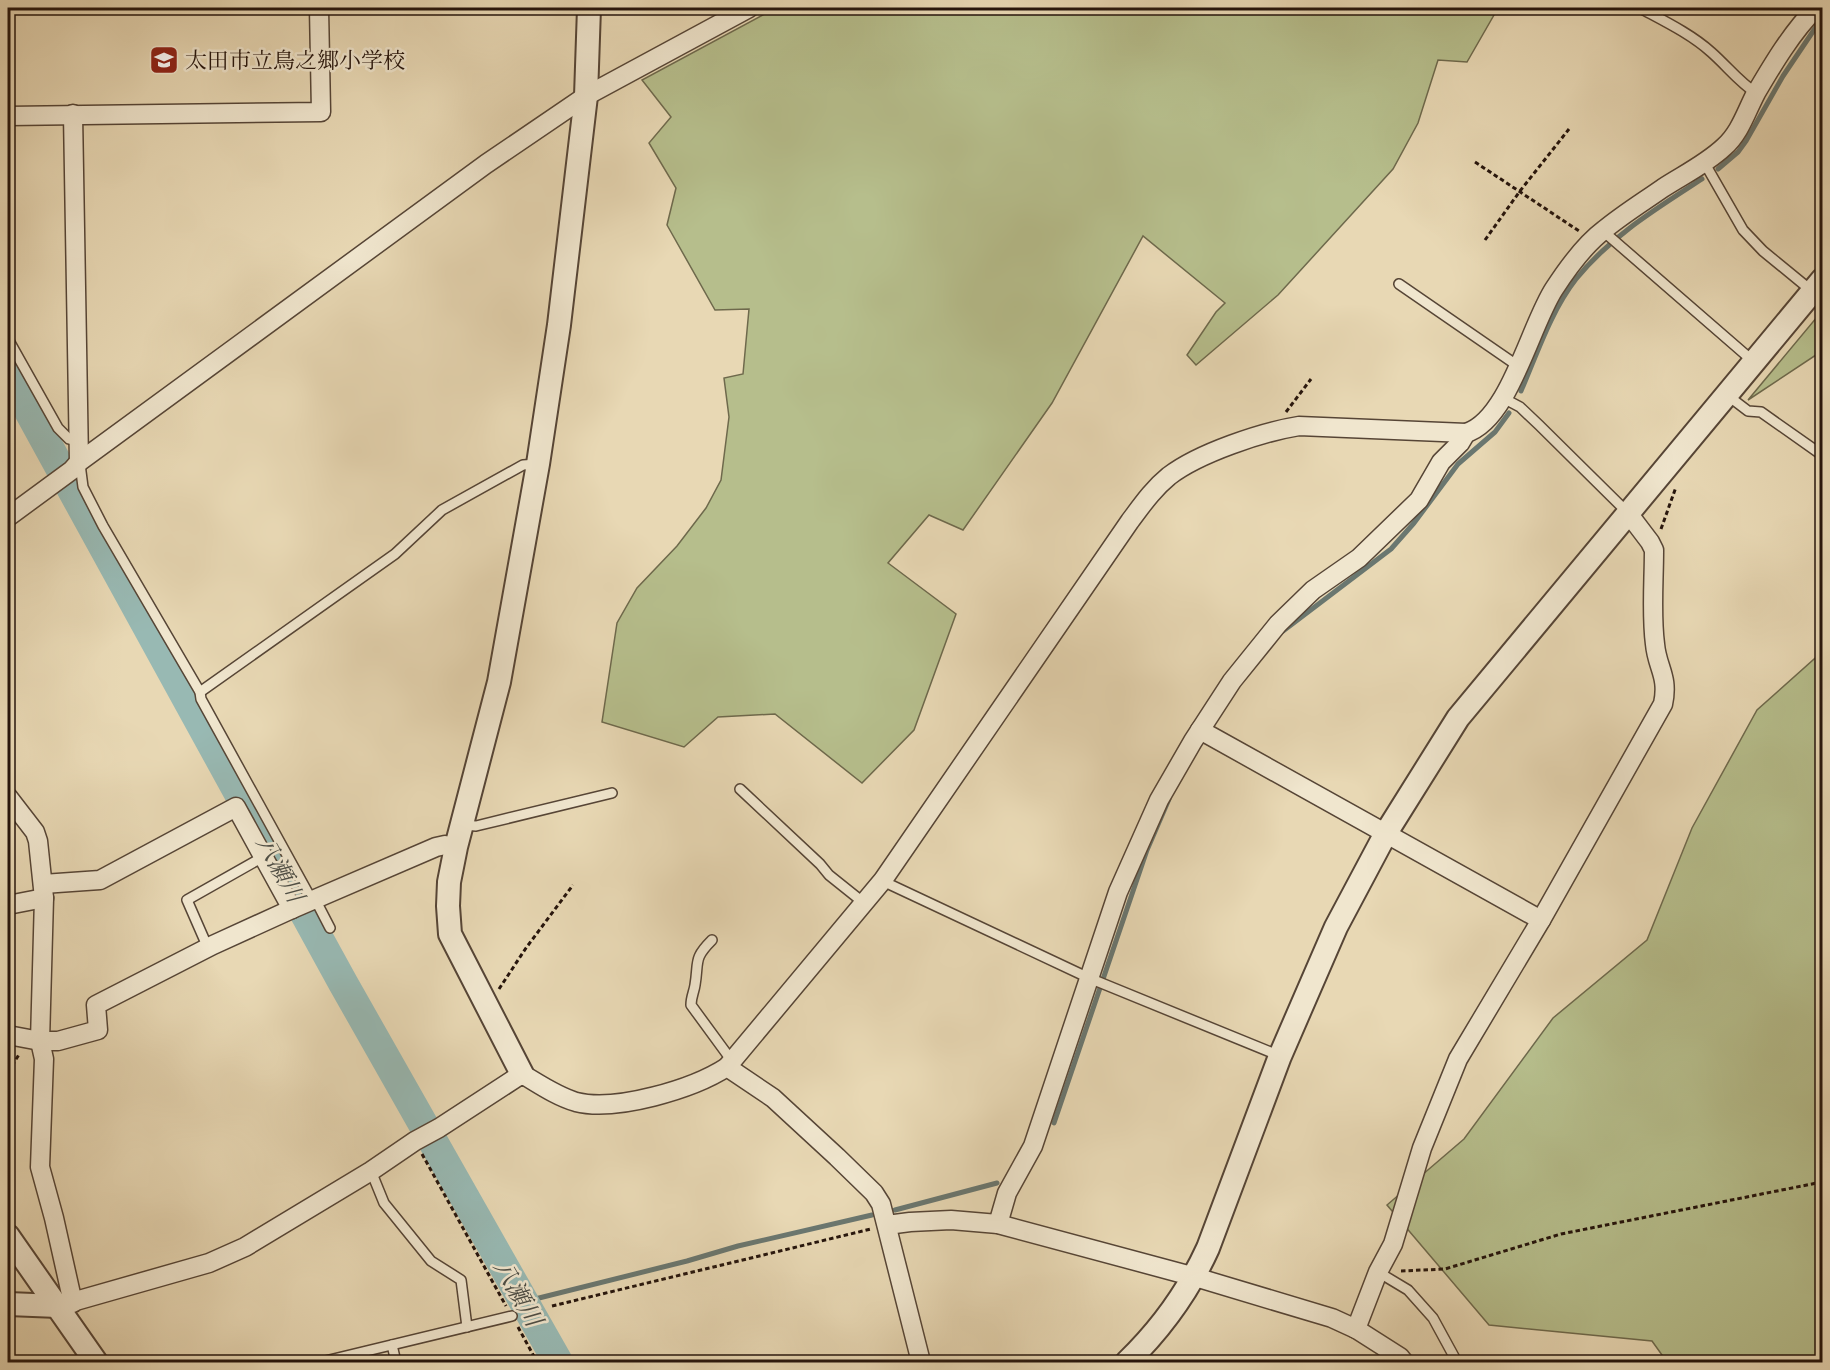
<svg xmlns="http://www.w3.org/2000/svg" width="1830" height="1370" viewBox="0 0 1830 1370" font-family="Vollkorn,'Noto Serif JP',serif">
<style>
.green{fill:#b6be8c;stroke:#6e694c;stroke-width:1.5}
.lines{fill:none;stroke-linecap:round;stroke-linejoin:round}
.stream{stroke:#6a7770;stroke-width:5}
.river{stroke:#98b9b3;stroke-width:30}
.service-casing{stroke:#564536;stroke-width:12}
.minor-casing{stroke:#564536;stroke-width:21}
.tertiary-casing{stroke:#564536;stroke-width:26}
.path{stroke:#25140c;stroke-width:3;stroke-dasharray:4.5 3;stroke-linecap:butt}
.service{stroke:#f0e6ce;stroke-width:9}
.minor{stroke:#f0e6ce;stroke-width:18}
.tertiary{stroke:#f0e6ce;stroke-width:22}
.labels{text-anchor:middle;stroke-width:5;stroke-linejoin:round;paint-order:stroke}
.poi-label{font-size:22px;fill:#25140c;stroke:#f0e6ce;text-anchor:start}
.water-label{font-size:24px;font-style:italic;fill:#4d4e46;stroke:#f0e6ce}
</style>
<rect width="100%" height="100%" fill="#e8d8b4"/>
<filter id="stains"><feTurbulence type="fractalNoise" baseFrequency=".00333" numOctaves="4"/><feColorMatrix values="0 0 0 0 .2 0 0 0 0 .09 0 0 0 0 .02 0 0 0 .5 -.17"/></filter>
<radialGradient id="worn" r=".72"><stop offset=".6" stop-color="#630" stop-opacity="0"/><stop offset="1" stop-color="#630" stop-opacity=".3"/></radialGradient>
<g class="green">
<polygon points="776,8 1498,8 1467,62 1438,60 1418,123 1393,169 1278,295 1196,365 1187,355 1216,312 1225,303 1143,236 1052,403 963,530 929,515 888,563 956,614 914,730 862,783 775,714 718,717 684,747 602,722 617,623 637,588 677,546 706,508 721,480 729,417 724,378 743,374 749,309 715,310 667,225 676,188 649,143 671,117 642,80"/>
<polygon points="1822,311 1822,351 1748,400"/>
<polygon points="1822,652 1822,1362 1667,1362 1652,1341 1489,1325 1387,1205 1464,1139 1553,1018 1647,940 1692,828 1757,710"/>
</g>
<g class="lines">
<g class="stream">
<polyline points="1718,169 1738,152 1746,141 1783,76 1822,18"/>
<path d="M1521,391c16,-37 30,-80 55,-112 35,-43 80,-70 126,-100"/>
<polyline points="1283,631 1391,549 1414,523 1458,464 1495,432 1509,413"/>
<polyline points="1054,1123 1147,850 1169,799"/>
<polyline points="895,1210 997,1183"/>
<polyline points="523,1302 687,1261 738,1246 872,1215"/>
</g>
<polyline class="river" points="8,373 343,983 558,1362"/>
<g class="service-casing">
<g id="service">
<path d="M1640,8c24,13 51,26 71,44 16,14 28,30 45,41"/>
<polyline points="1704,162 1743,230 1763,251 1813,292"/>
<polyline points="1603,231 1754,362"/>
<polyline points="1399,284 1518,366"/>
<polyline points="8,339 58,428 69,439 80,442"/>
<polyline points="1727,395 1748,411 1761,412 1822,455"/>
<polyline points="1503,398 1520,407 1539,425 1628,513"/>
<polyline points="80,464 83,487 103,526 200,692 201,699 309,895 315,899 330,928"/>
<polyline points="200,692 395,554 442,510 523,465 538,464"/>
<polyline points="740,789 820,864 829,875 864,903"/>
<polyline points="463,825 476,826 612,793"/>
<polyline points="883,880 891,885 1089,978 1280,1056"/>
<path d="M712,940c-19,19 -13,21 -17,45 -1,7 -4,12 -4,20l41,56"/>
<polyline points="208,948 187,900 263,857"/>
<polyline points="371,1171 384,1203 431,1261 461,1280 467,1327"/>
<polyline points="1378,1272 1408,1290 1433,1318 1457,1362"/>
<polyline points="392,1345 396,1362"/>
<polyline points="321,1362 512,1316"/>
</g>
</g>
<g class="minor-casing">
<g id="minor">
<polyline points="73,114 79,462"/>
<polyline points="8,116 321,112 319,8"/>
<polyline points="8,517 72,470 79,462 486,164 586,96 749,8"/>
<polyline points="1200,730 1541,920"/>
<polyline points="8,797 35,832 38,841 44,898 40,1041 44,1059 40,1167 54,1218 73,1303"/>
<polyline points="43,884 100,880 236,807 292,909"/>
<polyline points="8,905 44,898"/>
<polyline points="8,1035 40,1041 58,1041 98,1030 96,1005 213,945 292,909 436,847 445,845 456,847"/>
<path d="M727,1067l156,-187 247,-359c12,-16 23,-32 39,-45 30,-23 93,-44 130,-50l167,7c43,-13 64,-107 88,-144 13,-20 30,-44 50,-59 18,-15 39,-28 59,-42 20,-13 43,-24 61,-41 16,-14 22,-35 32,-54 17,-29 36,-61 60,-85"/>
<polyline points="998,1224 1007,1193 1033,1146 1118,892 1159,800 1193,741 1232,681 1278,624 1313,590 1359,558 1419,500 1441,462 1460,443 1466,433"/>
<polyline points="887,1225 910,1222 951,1220 998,1224 1195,1277 1332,1318 1356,1329 1400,1357 1404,1362"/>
<path d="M58,1306l151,-43 36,-16 126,-76 44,-30 24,-13 83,-54c17,10 34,22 54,28 40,10 117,-13 151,-35l46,31 64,59 37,36 7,11 40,158"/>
<path d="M1356,1329l22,-57 15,-28 29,-96 36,-89 83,-139 122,-216c6,-28 -6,-36 -8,-60 -4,-30 -1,-63 -1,-94l-4,-8 -22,-29"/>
</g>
</g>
<g class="tertiary-casing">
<g id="tertiary">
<polyline points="522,1074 450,934 448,906 449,882 456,847 499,682 538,464 559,325 586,96 589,8"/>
<polyline points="8,1236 96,1362"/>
<polyline points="8,1304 58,1306"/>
<path d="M1127,1362c34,-33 61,-70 81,-114l72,-192 56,-129 50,-94 72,-115 364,-438"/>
</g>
</g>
<g class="path">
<polyline points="1475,162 1579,231"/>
<polyline points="1485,240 1520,191 1569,129"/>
<polyline points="1286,412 1311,379"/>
<polyline points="1661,529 1676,487"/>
<polyline points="499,989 526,948 573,885"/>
<polyline points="8,1072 20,1053"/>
<polyline points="422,1154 506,1306"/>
<polyline points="1401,1271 1445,1269 1561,1234 1822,1182"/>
<polyline points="552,1306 871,1229"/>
<polyline points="518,1327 537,1362"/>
</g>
<use href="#service" class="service"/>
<use href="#minor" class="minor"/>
<use href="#tertiary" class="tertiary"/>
</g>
<defs>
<g id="school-square" transform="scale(1.5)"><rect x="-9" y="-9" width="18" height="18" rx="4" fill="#8f2418" stroke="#f0e6ce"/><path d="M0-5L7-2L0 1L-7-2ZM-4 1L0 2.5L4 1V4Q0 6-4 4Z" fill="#fff"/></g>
</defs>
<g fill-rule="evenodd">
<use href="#school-square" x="164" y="60"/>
</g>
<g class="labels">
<g class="poi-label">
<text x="185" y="68">太田市立鳥之郷小学校</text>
</g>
<g class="water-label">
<text transform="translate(280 869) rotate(61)" y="8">八瀬川</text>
<text transform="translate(518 1293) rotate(60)" y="8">八瀬川</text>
</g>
</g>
<rect width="1830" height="1370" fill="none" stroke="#e8d8b4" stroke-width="30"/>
<rect x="9" y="9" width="1812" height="1352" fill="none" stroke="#25140c" stroke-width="3"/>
<rect x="15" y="15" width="1800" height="1340" fill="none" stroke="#25140c" stroke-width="1.5"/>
<rect width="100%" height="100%" filter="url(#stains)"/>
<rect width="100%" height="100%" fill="url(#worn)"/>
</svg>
